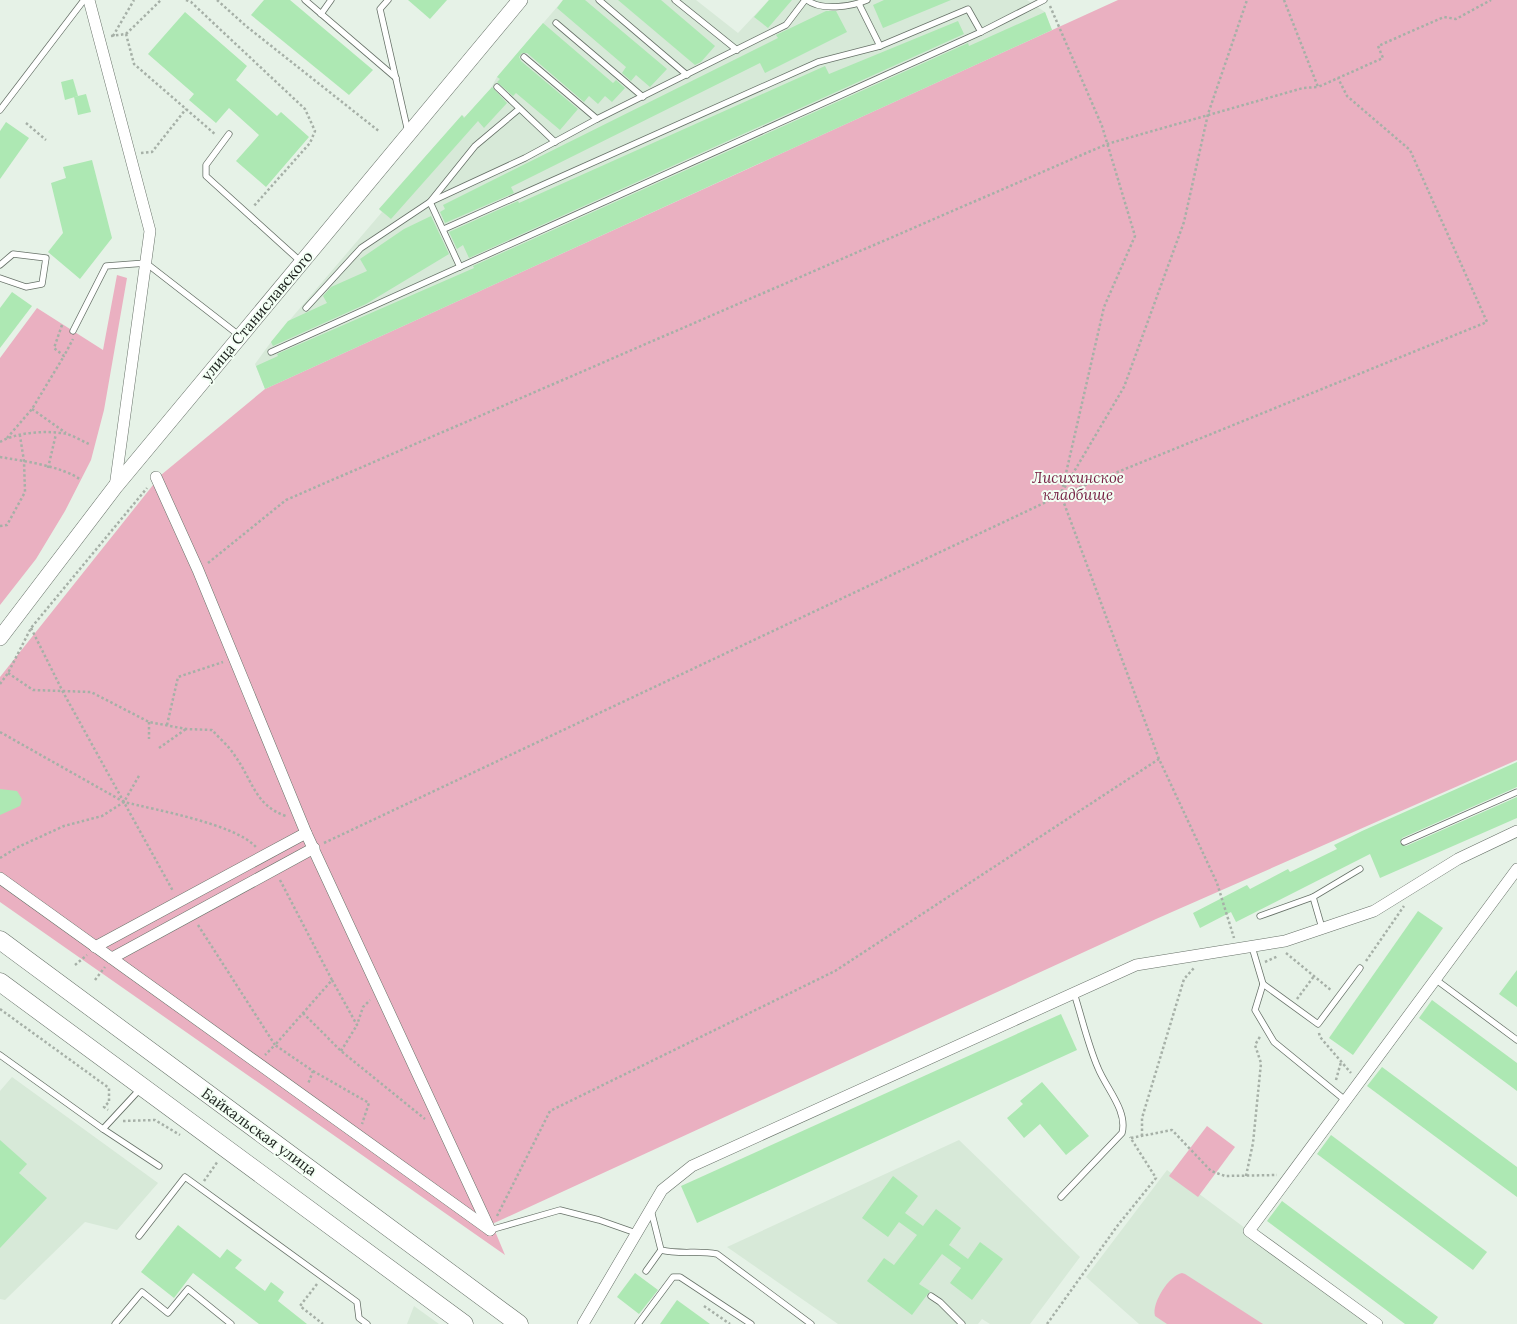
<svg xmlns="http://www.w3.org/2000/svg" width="1517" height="1324" viewBox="0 0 1517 1324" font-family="Lora,serif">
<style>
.built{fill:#d7e9d8}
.green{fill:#eab0c1}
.building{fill:#ade8b3}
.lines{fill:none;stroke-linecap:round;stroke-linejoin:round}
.lane-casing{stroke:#677168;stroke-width:7}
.street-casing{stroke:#677168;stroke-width:12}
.secondary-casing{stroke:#677168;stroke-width:16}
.primary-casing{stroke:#677168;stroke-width:19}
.path{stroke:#a6b0a7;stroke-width:2.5;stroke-dasharray:2.5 2.5;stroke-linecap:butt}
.lane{stroke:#fff;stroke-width:5.5}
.street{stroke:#fff;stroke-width:11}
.secondary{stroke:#fff;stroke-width:15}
.primary{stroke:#fff;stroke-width:18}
.labels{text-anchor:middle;stroke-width:4;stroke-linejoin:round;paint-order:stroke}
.street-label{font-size:15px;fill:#212622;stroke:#f3fff4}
.park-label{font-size:15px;font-style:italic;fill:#751f42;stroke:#f3fff4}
</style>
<rect width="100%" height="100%" fill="#e6f2e7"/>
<g class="built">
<polygon points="563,0 696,0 738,33 769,0 1027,0 1045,12 1052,30 265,389 255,364 271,342 382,212 379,209 462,115 465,117 490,90 497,77"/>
<polygon points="12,1077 158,1183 117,1230 85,1222 5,1300 0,1299 0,1091"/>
<polygon points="959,1140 1080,1257 1030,1324 990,1324 982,1319 978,1324 838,1324 727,1247"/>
<polygon points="1167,1170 1249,1231 1377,1324 1139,1324 1086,1277"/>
<polygon points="414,1306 439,1324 407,1324"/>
</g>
<g class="green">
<polygon points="1118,0 1517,0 1517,760 1156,919 492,1224 505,1255 0,902 0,677 161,475 265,389"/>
<polygon points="117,275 127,278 104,410 91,460 65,511 36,559 0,605 0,358 37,308 103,350"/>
<polygon points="1207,1126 1235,1147 1198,1197 1169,1176"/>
<path d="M1182,1273l3,1 78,50h-96l-12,-8c-4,-12 14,-41 27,-43z"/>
</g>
<g class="building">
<polygon points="264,0 290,0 373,70 349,95 251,15"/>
<polygon points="408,0 447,0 430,19"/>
<polygon points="563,0 585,0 667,69 650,87 636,75 631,81 622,73 626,67 557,8"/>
<polygon points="618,0 661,0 715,46 701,62 695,65"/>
<polygon points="769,0 792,0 768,28 754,17"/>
<polygon points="884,0 951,0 883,28 873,5"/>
<polygon points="826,11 836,11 847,32 765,73 760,63 511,187 514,193 445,223 440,212 445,209 443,205 778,38 776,35"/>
<polygon points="185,12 247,66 236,80 277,116 281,112 309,137 266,187 236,161 259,135 229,108 216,123 189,100 194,94 148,54"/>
<polygon points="1045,12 1052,30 265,389 256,366 278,356 277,354 474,268 473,266 968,43 969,46"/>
<polygon points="958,21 964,34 469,258 463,245 457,249 449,232 518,201 519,203 825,66 829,74"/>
<polygon points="543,23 613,83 616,80 625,88 612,102 605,96 598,104 589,96 584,102 527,53 522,53 519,57 521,61 578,109 560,130 516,93 513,96 497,82 500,79 497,77"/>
<polygon points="73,79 78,96 65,100 61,82"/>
<polygon points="492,87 507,103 484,128 478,121 391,219 379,209 462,115 464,118"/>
<polygon points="86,94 91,112 78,115 74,97"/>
<polygon points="6,122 29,138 0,179 0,131"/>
<polygon points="92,160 112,238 80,279 48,252 63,233 51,183 66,178 63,167"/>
<polygon points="431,216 449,254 366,304 273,346 271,342 288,321 327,303 323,296 331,287 367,271 360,259 404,229"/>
<polygon points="12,292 32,306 0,348 0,308"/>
<polygon points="1517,762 1517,787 1402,838 1400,843 1406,846 1517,797 1517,818 1380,878 1370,854 1236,922 1231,912 1200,928 1193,913 1247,885 1250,889 1288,869 1290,872 1337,849 1334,845 1362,831"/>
<polygon points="0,789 17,791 22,799 20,806 0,815"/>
<polygon points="1418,911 1443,928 1353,1055 1329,1038"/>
<polygon points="1517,970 1517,1007 1499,994"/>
<polygon points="1432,1000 1517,1063 1517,1091 1419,1018"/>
<polygon points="1061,1014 1077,1050 697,1223 681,1186"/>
<polygon points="1382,1067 1517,1167 1517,1197 1367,1086"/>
<polygon points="1042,1082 1089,1136 1066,1155 1040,1124 1024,1138 1007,1118 1023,1104 1020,1101"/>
<polygon points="1331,1135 1487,1252 1473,1270 1317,1154"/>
<polygon points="0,1140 27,1164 19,1173 47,1198 0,1248"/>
<polygon points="893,1176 918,1196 905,1213 923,1226 936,1209 961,1228 949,1245 968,1259 980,1242 1003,1259 972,1300 950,1283 961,1268 942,1254 919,1284 930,1291 912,1315 867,1281 884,1258 894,1265 917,1235 899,1222 888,1237 862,1218"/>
<polygon points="1282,1201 1438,1317 1433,1324 1405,1324 1267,1221"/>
<polygon points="178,1225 220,1258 227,1249 242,1260 235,1268 265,1291 271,1282 284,1292 278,1301 307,1324 259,1324 193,1273 174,1298 141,1272"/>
<polygon points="635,1273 658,1290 639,1314 617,1297"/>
<polygon points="677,1300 710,1324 660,1324"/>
</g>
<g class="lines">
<g class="lane-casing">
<g id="lane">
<polyline points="305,0 396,78"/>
<polyline points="388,0 380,9 408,132"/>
<polyline points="599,0 687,75"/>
<polyline points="675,0 737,50"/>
<path d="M807,0c14,11 44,7 60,0"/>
<polyline points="861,2 859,4 880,46"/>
<polyline points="321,14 331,0"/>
<polyline points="556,23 643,97"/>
<polyline points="524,57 597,119"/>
<polyline points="497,87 555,142"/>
<polyline points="0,110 84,0"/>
<polyline points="229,134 206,165 206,176 300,261"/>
<polyline points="444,229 818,62 880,46 968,9 981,32"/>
<polyline points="0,265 13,254 46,258 42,284 26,287 0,278"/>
<polyline points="460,267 430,202 475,146 519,109"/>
<polyline points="306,308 361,248 430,202 525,158 597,119 786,25 805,0"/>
<polyline points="73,331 106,266 146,263 240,336"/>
<polyline points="271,352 981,32 1044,0"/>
<polyline points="1404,842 1517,792"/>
<polyline points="1313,897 1360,869"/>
<polyline points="1260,916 1313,897 1322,928"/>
<polyline points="1252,947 1263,984 1318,1024 1360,968"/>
<polyline points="1435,979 1517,1040"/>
<polyline points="1263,984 1255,1010 1274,1042 1345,1100"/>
<polyline points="0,1055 103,1129 159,1166"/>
<polyline points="103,1129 141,1088"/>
<path d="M1061,1197l61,-64c6,-22 -16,-45 -24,-65 -10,-23 -16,-50 -24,-75"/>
<path d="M651,1210l10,40c19,5 37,0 56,4l94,70"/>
<polyline points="490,1230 560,1210 599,1220 636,1233"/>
<polyline points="139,1236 185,1177 357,1302 359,1318 367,1324"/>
<polyline points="646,1271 661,1250"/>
<polyline points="931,1296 940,1302 962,1324"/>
<polyline points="115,1324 142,1292 168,1313 188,1289 231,1324"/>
<polyline points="638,1324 673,1277 680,1277 751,1324"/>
</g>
</g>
<g class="street-casing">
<g id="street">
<polyline points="89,0 150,231 115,487"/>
<polyline points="156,477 198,570 306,833 490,1230"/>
<polyline points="0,878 490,1230"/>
<polyline points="95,947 306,833"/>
<polyline points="112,958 314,848"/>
<polyline points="583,1324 662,1190 692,1166 1136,965 1285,941 1374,911 1458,859 1517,831"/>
<polyline points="1377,1324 1249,1231 1517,869"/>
</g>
</g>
<g class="secondary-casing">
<polyline id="secondary" points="0,638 115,487 520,0"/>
</g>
<g class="primary-casing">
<g id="primary">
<polyline points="0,940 519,1324"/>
<polyline points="0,982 464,1324"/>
</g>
</g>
<g class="path">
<polyline points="186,0 191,2 305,109 315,131 310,143 253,207"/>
<polyline points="217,0 246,26 380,132"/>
<polyline points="1284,0 1318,87 1383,58 1378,46 1444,17 1456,19 1491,0"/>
<polyline points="1050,6 1102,126 1135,236 1104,307 1061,495 1159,759 1217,883 1234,938"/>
<polyline points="126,34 161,0"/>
<polyline points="111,36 126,34 134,64 216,135"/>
<polyline points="113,36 134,0"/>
<polyline points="26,123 46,140"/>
<polyline points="141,153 152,152 186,109"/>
<polyline points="62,325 54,348 64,356 73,339"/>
<polyline points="32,409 66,433"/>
<polyline points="7,438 32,409 64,356"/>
<path d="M0,442c17,-10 47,-12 67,-8 7,2 15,7 22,10"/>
<path d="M0,457c23,4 62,9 81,23"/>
<polyline points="48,468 56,434"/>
<polyline points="1062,492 1124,387 1184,222 1208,114 1247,0"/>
<polyline points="0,526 7,525 25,492 24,461 20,436"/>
<polyline points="208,563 286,500 1107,144 1303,88 1318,87"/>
<polyline points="31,628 63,692 173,891"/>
<path d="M8,673l25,17 58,2 58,30 37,7 26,1c7,8 17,16 23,26 17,23 20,50 51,60"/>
<polyline points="0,684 8,673 31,628 147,488"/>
<polyline points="149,722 149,739"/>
<polyline points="167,725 178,677 223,662"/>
<polyline points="0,732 124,802 140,774"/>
<polyline points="159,748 186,729"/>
<polyline points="324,843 1061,495 1487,322 1410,150 1347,96 1338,78"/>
<path d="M0,858l18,-11 46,-21 38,-10 22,-14c32,8 111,22 132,45"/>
<polyline points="280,880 332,980 275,1045 313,1071 308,1084"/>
<polyline points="198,925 275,1045 265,1055"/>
<polyline points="1286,953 1332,991"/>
<polyline points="1366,961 1404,906"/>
<polyline points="1265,962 1278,956"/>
<polyline points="75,965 87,955"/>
<polyline points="95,980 105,967"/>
<polyline points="332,980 357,1025 363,1007 370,1000"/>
<polyline points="1297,999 1314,976"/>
<polyline points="0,1009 109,1088 109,1102 104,1107 108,1110"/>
<polyline points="303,1013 341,1051 425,1119"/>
<polyline points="1319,1033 1320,1037 1351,1073"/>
<polyline points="341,1051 357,1025"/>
<polyline points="313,1071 369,1103 362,1124"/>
<polyline points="1336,1080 1341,1062"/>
<polyline points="123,1121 155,1120 180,1135"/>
<polyline points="1142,1136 1142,1118 1184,979 1194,968"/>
<polyline points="1131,1138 1172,1130 1211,1171 1225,1176 1277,1175"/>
<polyline points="1246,1176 1253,1143 1261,1063 1255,1045 1261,1035"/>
<polyline points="204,1181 218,1161"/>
<polyline points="497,1216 550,1111 835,971 1159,759"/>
<polyline points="317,1284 300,1306 323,1324"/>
<polyline points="704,1306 730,1324"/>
<polyline points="1047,1324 1118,1225 1156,1178 1130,1137"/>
</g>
<use href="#lane" class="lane"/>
<use href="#street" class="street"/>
<use href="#secondary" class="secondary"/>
<use href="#primary" class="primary"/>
</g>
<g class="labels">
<g class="street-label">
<text transform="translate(257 316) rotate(-50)" y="5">улица Станиславского</text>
<text transform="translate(259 1132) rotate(36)" y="5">Байкальская улица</text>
</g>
<g class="park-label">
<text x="1078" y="483">Лисихинское<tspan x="1078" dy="17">кладбище</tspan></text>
</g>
</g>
</svg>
